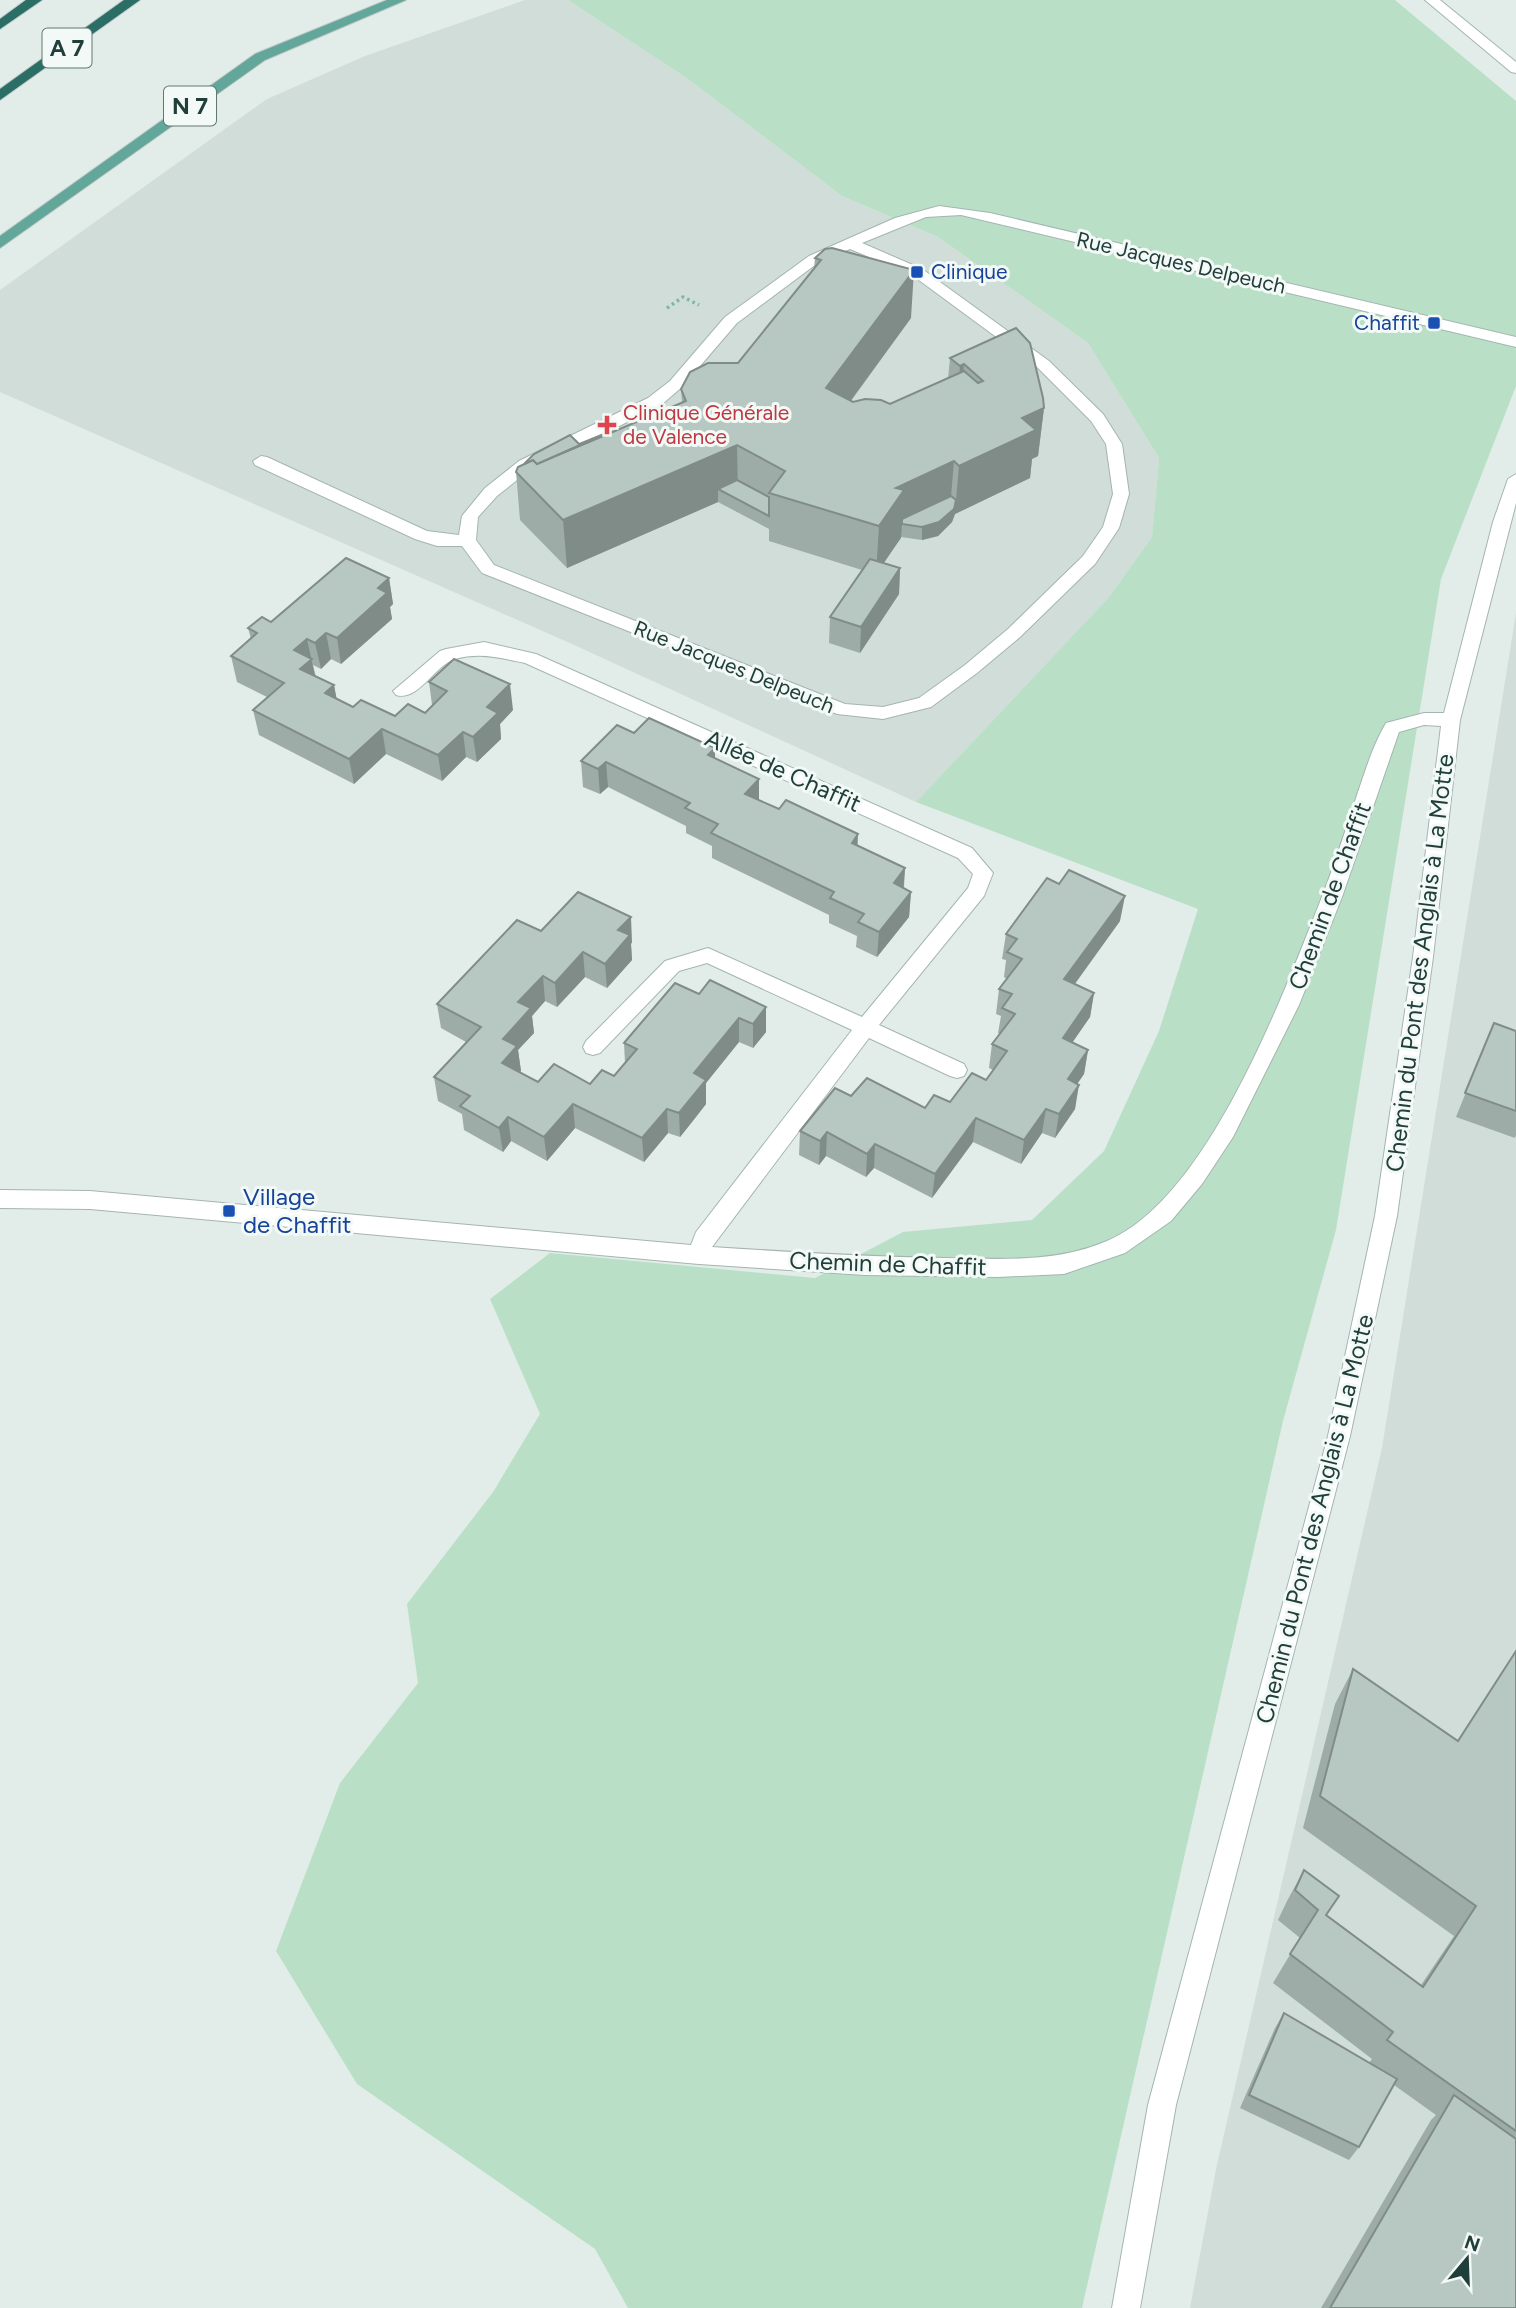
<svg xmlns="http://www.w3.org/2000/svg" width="1516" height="2308" viewBox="0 0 1516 2308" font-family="Figtree,sans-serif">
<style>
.built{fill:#d0ddd8}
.green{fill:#b9e0c7}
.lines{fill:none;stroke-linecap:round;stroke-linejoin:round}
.lane-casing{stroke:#a4b5b1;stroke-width:2}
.street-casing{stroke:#a4b5b1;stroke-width:2}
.primary-casing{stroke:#c1c9c8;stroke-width:2}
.highway-casing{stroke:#c1c9c8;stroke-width:2}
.path{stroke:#80b3a7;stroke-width:3.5;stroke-dasharray:2.5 3.5;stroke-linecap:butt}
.lane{fill:#fff;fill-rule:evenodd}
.street{fill:#fff;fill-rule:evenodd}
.primary{fill:#63a69a;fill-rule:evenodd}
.highway{fill:#2a6e65;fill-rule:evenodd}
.wall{fill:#9daca7}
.shaded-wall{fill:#808c88}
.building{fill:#b7c8c2;stroke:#808c88;stroke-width:2}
.transit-dot{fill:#1a4fb4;stroke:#f3f9f6;stroke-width:2.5}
.health-dot{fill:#e0444e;stroke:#f3f9f6;stroke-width:2.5}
.labels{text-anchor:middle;stroke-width:6;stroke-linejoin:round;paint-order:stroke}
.far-street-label{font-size:21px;fill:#213f3a;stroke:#f3f9f6}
.far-transit-label{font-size:21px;fill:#164399;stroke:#f3f9f6;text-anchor:start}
.far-health-label{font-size:21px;fill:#be3a42;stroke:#f3f9f6;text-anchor:start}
.shield{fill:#f3f9f6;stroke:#607772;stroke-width:2}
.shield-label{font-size:23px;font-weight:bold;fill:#213f3a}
.street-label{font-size:24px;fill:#213f3a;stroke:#f3f9f6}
.transit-label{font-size:24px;fill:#164399;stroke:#f3f9f6;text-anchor:start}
</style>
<rect width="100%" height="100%" fill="#e2ede9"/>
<g class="built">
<polygon points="525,0 568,0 688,79 842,196 938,237 1088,343 1159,458 1152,537 1109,597 916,802 572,644 0,392 0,290 267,99 365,56"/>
<polygon points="1516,613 1516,2308 1190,2308 1216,2169 1382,1448"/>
</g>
<polygon class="green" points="568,0 1395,0 1516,101 1516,386 1441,579 1336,1230 1283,1421 1082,2308 628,2308 595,2249 357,2084 276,1951 340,1783 418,1683 407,1604 493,1492 540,1414 490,1299 550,1253 815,1278 903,1232 1032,1220 1104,1151 1159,1031 1198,909 916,802 1109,597 1152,537 1159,458 1088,343 938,237 842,196 688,79"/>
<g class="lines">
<g class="lane-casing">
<path id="lane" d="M939,206l51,7 526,124v10l-555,-132 -35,2 -64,26 60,26 127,92 54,53 19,30 7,50 -10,34 -24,36 -75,73 -43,36 -46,34 -48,12 -46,-5 -355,-141 -20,-27h-25l-22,-7 -160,-74 -2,-4 8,-5 6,1 160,74 32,4 3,-19 23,-28 34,-27 129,-63 22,-17 55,-64 84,-61 86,-38zM850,249l62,26 125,92 54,54 15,23 7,50 -10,33 -20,29 -75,73 -43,36 -46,33 -36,9 -38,-3 -351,-139 -18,-25 2,-23 19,-21 34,-27 129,-63 22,-19 55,-64 82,-61z"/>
</g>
<g class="street-casing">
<g id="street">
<polygon points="1425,0 1440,0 1516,62 1516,73 1511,72"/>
<path d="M1516,474v29l-56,217 -27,237 -36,259 -47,220 -174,669 -36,203h-28l36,-203 180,-669 47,-220 38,-259 28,-231 -17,-1 -25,7 -57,165 -43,108 -66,132 -31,47 -31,37 -46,32 -61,21 -66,3 -133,-2 -166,-11 -609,-55 -90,-1v-18l90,1 601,54 5,-13 156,-202 -145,-67 -28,8 -79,82 -7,2 -7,-2 -3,-6 3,-6 79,-80 43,-13 154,69 106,-129 5,-14 -15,-16 -433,-195c-24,-5 -45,-11 -70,-4 -20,6 -37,43 -59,36l-3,-4 47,-40 6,-2 38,-7 52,12 436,194 21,25 -9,23 -105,129 85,39 3,6 -3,6 -7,2 -7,-2 -81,-38 -157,209c78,5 155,10 233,11 55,1 111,5 162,-17 98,-41 171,-234 209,-329 16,-39 29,-80 42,-120 8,-23 15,-47 28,-69l38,-10h20l49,-191 15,-43z"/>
</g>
</g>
<g class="primary-casing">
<polygon id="primary" points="387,0 406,0 265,60 0,248 0,236 255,54"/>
</g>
<g class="highway-casing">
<g id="highway">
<polygon points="26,0 42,0 0,29 0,19"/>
<polygon points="124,0 140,0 0,100 0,89"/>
</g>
</g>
<polyline class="path" points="667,308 683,297 699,305"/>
<use href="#lane" class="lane"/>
<use href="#street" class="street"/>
<use href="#primary" class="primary"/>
<use href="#highway" class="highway"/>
</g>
<g class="wall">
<polygon points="825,249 911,318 851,401 853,402 890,404 948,379 950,358 1016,328 1044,408 1038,456 1032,459 1030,478 955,514 952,522 938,536 922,540 901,537 884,563 900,568 899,594 860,653 829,643 830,617 862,570 769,541 769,529 718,502 567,568 520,520 516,472 579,444 605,435 682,402 681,389 738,363 814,268 815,258"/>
<polygon points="389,578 393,604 390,607 392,619 341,664 331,659 321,669 313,665 316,677 334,685 336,699 353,707 395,716 425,713 432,705 429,682 513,710 500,724 501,739 477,762 466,757 442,781 386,754 354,784 259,735 253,710 267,697 237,682 231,656 251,639 248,628 271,622"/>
<polygon points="634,733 715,758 759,800 905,868 904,888 911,892 909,917 877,957 856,947 857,936 829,923 829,915 712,858 712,846 686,833 686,826 608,787 600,794 583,787 581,761"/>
<polygon points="1120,921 1075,984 1094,993 1090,1017 1072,1042 1088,1050 1084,1074 1077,1084 1075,1109 1055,1138 1042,1133 1021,1164 973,1142 932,1198 874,1168 866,1177 826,1156 819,1165 799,1155 800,1131 851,1096 925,1108 950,1102 986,1080 993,1070 989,1068 992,1044 1000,1034 998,1033 1001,1016 996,1014 999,989 1007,979 1004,977 1006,960 1002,959 1006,934"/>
<polygon points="541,931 632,942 631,944 632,960 607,988 585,977 557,1007 545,1001 532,1016 534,1033 518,1050 521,1071 519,1072 538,1082 590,1084 614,1076 625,1063 624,1043 675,983 766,1032 753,1048 739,1042 706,1083 706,1104 693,1121 680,1137 668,1133 644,1162 575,1128 547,1161 511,1141 503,1152 464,1130 462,1114 438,1101 434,1077 466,1042 441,1028 437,1004"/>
<polygon points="1494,1023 1516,1031 1516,1135 1515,1138 1456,1117"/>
<polygon points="1516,1651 1516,2308 1321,2308 1431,2120 1436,2115 1394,2085 1359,2147 1349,2160 1240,2108 1275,2028 1284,2013 1369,2063 1372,2059 1273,1983 1300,1938 1278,1920 1287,1901 1304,1870 1339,1896 1327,1915 1421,1985 1454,1936 1303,1828 1335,1704 1353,1669 1458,1741"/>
</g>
<g class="shaded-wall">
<polygon points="914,270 911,318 832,426 826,388"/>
<polygon points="964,364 960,413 956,414 960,366"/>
<polygon points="1044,408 1038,456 1032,459 1030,478 955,514 952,522 938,536 922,540 922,527 956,500 959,466 1022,418"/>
<polygon points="737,445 738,494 718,489 718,502 567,568 563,520"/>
<polygon points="954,461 950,509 902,524 901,538 876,574 879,526 896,488"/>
<polygon points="900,568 899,594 860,653 861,627"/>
<polygon points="389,578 393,604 390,607 392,619 341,664 337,638 378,588"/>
<polygon points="326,633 331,659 321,669 315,643"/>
<polygon points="307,639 317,685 305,695 294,650"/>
<polygon points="510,684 513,710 500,724 501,739 477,762 473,737 487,707"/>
<polygon points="334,685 339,711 325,693"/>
<polygon points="382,729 386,754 354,784 349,759"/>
<polygon points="463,732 466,757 442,781 438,755"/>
<polygon points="715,748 715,774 708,755"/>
<polygon points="606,762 608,787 600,794 598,769"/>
<polygon points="759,779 759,804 745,794"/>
<polygon points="858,834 857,860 852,843"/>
<polygon points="905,868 903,893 894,883"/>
<polygon points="911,892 909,917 877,957 879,932"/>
<polygon points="1125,896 1120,921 1060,1004 1064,979"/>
<polygon points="631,917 632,942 631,944 632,960 607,988 605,964 618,930"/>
<polygon points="583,952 585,977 557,1007 555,983"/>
<polygon points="543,976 545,1001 532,1016 534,1033 518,1050 521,1071 506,1087 502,1063 503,1039 518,1002"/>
<polygon points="1094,993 1090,1017 1059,1062 1063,1038"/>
<polygon points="766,1007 766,1032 753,1048 753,1024"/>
<polygon points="739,1018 739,1042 706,1083 706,1104 680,1137 679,1113 694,1073"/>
<polygon points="1088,1050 1084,1074 1064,1103 1068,1079"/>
<polygon points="1079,1085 1075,1109 1055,1138 1059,1114"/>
<polygon points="573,1104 575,1128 547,1161 544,1137"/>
<polygon points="667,1109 668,1133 644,1162 642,1138"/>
<polygon points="1046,1109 1042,1133 1021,1164 1024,1140"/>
<polygon points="508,1117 511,1141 503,1152 499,1128"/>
<polygon points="976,1118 973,1142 932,1198 935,1174"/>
<polygon points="827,1132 826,1156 819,1165 820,1141"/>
<polygon points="875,1144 874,1168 866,1177 867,1154"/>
</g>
<g class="building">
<polygon points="832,248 914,270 826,388 853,402 865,399 881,400 890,404 964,371 978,383 983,381 964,364 960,366 950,358 1016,328 1030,343 1043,398 1044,408 1022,418 1036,430 959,466 954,461 896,488 904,490 879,526 769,493 785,471 737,445 563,520 516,472 518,467 533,460 537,464 686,401 681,389 690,372 708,363 738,363 821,260 815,258 825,249"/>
<polygon points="604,434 605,435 580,445 579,444"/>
<polygon points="570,435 580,445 537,464 533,460 524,464 534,454"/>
<polygon points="737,480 769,497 769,516 718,489"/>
<polygon points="951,496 956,500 954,509 939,522 922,527 902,524 902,519"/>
<polygon points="346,558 389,578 378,588 387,593 337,638 326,633 315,643 307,639 294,650 312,659 300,669 334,685 325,693 353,707 361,700 395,716 408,704 425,713 447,691 429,682 454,659 510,684 487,707 498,713 473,737 463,732 438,755 382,729 349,759 253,710 284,683 231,656 257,633 248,628 262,617 271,622"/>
<polygon points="870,559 900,568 861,627 830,617"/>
<polygon points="649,718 715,748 708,755 759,779 745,794 779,809 786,800 858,834 852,843 905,868 894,883 911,892 879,932 858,922 864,914 830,898 834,892 711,833 718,824 685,808 690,803 606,762 598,769 581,761 617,725 634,733"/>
<polygon points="1069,870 1125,896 1064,979 1094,993 1063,1038 1088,1050 1068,1079 1079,1085 1059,1114 1046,1109 1024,1140 976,1118 935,1174 875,1144 867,1154 827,1132 820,1141 800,1131 835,1088 851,1096 867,1078 925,1108 934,1095 950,1102 972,1073 986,1080 1007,1051 992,1044 1015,1014 1002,1008 1012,994 999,989 1022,959 1007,952 1017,939 1006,934 1047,878 1059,884"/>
<polygon points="578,892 631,917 618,930 630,935 605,964 583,952 555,983 543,976 518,1002 531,1008 503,1039 517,1046 502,1063 538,1082 554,1064 590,1084 602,1070 614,1076 637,1049 624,1043 675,983 699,994 710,980 766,1007 753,1024 739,1018 694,1073 706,1080 692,1097 679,1113 667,1109 642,1138 573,1104 544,1137 508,1117 499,1128 460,1106 470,1096 434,1077 481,1027 437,1004 517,920 541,931"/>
<polygon points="1494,1023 1516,1031 1516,1111 1465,1093"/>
<polygon points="1516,1651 1516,2131 1387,2040 1393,2032 1290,1954 1318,1910 1295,1890 1304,1870 1339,1896 1326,1915 1423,1987 1476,1906 1320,1796 1353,1669 1458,1741"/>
<polygon points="1284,2013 1397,2079 1359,2147 1249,2095"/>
<polygon points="1454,2095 1516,2139 1516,2308 1330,2308"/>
</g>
<g class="transit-dot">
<rect x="910" y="265" width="14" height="14" rx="3.5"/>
<rect x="1427" y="316" width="14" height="14" rx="3.5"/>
<rect x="222" y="1204" width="14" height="14" rx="3.5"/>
</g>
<path class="health-dot" d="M603.5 414.5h7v7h7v7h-7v7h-7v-7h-7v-7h7z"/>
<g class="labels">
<g class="far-street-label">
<text transform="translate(1181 263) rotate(13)" y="7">Rue Jacques Delpeuch</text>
<text transform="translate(734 667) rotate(22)" y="7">Rue Jacques Delpeuch</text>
</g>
<g class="far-transit-label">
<text x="931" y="279">Clinique</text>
<text x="1420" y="330" text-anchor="end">Chaffit</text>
</g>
<g class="far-health-label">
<text x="623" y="420">Clinique Générale<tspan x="623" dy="24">de Valence</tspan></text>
</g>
<g class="shield">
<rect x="42.5" y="28.5" width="49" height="39" rx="5"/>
<rect x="164" y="86.5" width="52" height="39" rx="5"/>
</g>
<g class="shield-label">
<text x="67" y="56">A 7</text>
<text x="190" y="114">N 7</text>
</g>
<g class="street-label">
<text transform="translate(783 771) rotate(24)" y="8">Allée de Chaffit</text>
<text transform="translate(1330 896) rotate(-70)" y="8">Chemin de Chaffit</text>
<text transform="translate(1420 963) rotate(-83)" y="8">Chemin du Pont des Anglais à La Motte</text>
<text transform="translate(888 1264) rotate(2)" y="8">Chemin de Chaffit</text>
<text transform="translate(1315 1519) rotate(-76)" y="8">Chemin du Pont des Anglais à La Motte</text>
</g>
<g class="transit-label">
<text x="243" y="1205">Village<tspan x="243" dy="28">de Chaffit</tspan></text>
</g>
</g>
<g transform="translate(1467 2259) rotate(19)" stroke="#f3f9f6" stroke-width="5" paint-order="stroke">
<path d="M0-5L12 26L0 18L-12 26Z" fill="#213f3a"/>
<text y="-10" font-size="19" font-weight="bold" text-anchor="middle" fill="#213f3a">N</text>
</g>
</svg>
